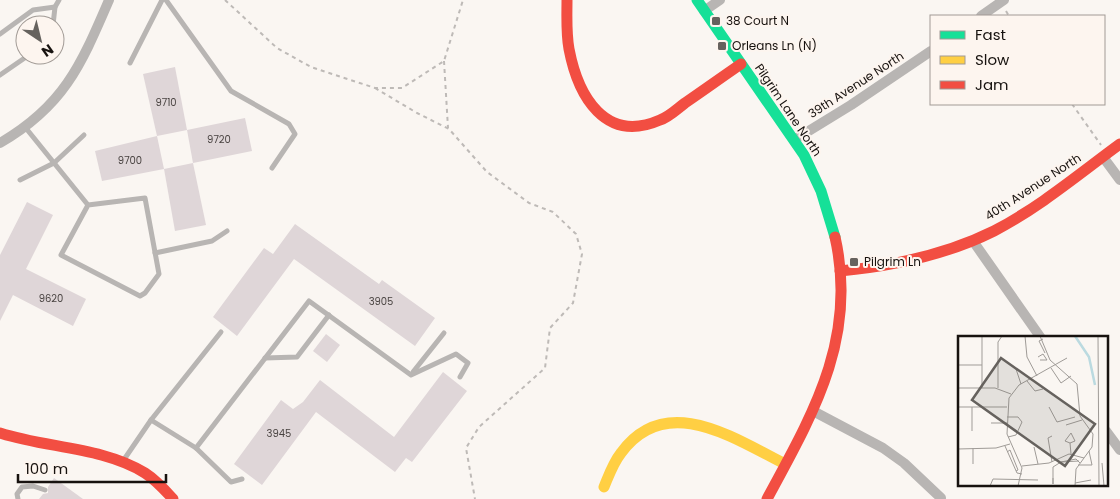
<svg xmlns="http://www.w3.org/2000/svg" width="1120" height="499" viewBox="0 0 1120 499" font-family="Poppins,sans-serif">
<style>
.building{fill:#dfd6d8}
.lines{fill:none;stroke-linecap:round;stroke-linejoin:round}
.path{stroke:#bebab7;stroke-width:2;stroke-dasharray:4 4;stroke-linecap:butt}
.lane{stroke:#b8b5b3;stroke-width:5}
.street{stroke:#b8b5b3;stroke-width:10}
.fast{stroke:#16e098;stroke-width:11}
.slow{stroke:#ffcf43;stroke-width:11}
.jam{stroke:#f24e42;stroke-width:11}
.poi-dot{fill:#66625e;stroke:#fdf5ef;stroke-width:2}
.labels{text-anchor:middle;stroke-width:4;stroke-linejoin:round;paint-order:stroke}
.number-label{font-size:10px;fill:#494341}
.poi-label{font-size:12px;fill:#17120f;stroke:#fdf5ef;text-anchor:start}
.street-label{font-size:12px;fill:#17120f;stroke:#fdf5ef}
.inset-river{fill:none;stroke:#bbdae0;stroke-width:2.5}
.inset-road{fill:none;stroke:#9f9b97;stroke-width:1}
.view{fill:#66625e;fill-opacity:0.15;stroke:#66625e;stroke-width:2.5}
.inset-edge{fill:none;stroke:#17120f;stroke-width:2.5}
</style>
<rect width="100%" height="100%" fill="#faf6f2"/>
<g class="building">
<polygon points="175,67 187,130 157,136 143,74"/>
<polygon points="245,118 252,151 193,163 187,130"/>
<polygon points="157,136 164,169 102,181 95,151"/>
<polygon points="193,163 206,225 175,231 164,169"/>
<polygon points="27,202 53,215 26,269 86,299 73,326 13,295 0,321 0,255"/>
<polygon points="295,224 379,284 382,280 435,318 415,346 294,259 237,336 213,317 264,248 273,254"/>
<polygon points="326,334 340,345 327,362 313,351"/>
<polygon points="443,372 467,391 412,462 406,458 395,472 316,412 262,485 234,464 281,400 293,409 303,402 320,380 394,437"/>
<polygon points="54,478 83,499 39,499 43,494 48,493 48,487"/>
</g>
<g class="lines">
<g class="path">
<polyline points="225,0 277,48 311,67 375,88 402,88 444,61 463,0"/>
<polyline points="1006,11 1009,16"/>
<polyline points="444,61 448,128"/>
<polyline points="375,88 417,113 449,129 487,172 529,203 553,212 576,234 582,254 573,303 550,328 545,368 479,427 466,448 475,499"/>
<polyline points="1072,104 1101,145"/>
</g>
<g class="lane">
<polyline points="166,0 231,91 289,124 295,134 272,168"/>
<polyline points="55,7 59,0"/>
<polyline points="0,34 33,10 55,7 53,25"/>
<polyline points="130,63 162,0"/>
<polyline points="0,75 29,55"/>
<polyline points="25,127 88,205 61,255 140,296 145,293 159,274 145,198 88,205"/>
<polyline points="20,180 54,163 84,135"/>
<polyline points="155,253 212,241 227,231"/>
<polyline points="265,358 297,357 329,315"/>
<polyline points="413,372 444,333"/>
<polyline points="151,420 196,448 231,482 242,479"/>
<polyline points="196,448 309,301 411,375 456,354 468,363 460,377"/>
<polyline points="123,461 151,420 221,332"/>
<polyline points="18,499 17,494 22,487 33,486 45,490"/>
</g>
<g class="street">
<polyline points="704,11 720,0"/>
<polyline points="981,16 1004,0"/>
<polyline points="794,140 851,105 931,51"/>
<path d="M0,143c64,-37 81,-78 109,-143"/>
<polyline points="1103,157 1120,180"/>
<polyline points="973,241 1041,338"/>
<polyline points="813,411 883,448 904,463 941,498"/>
<polyline points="1106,431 1120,450"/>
</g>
<polyline class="fast" points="697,0 804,155 821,191 835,237"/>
<path class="slow" d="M604,487c5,-12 9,-24 17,-34 45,-62 114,-14 164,11"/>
<g class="jam">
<path d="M567,0c0,16 -1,33 2,49 9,47 36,95 91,71 9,-3 17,-11 25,-17 19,-13 37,-26 56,-39"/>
<path d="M840,271c53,-5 106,-16 154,-40 46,-24 85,-57 126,-87"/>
<path d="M0,433c46,15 103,14 145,40 11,7 19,16 28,26"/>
<path d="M767,499c46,-85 91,-161 68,-262"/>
</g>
</g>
<g class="poi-dot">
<rect x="711" y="16" width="10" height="10" rx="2.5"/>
<rect x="717" y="41" width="10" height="10" rx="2.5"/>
<rect x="849" y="257" width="10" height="10" rx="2.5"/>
</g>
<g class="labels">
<g class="number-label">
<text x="166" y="106">9710</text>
<text x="219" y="143">9720</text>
<text x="130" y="164">9700</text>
<text x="51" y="302">9620</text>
<text x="381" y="305">3905</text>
<text x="279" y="437">3945</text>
</g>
<g class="poi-label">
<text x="726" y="25">38 Court N</text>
<text x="732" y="50">Orleans Ln (N)</text>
<text x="864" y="266">Pilgrim Ln</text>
</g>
<g class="street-label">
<text transform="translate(856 85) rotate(-33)" y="4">39th Avenue North</text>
<text transform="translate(788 110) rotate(56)" y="4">Pilgrim Lane North</text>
<text transform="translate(1033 187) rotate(-33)" y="4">40th Avenue North</text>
</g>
</g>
<g transform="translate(958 336)">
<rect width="150" height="150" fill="#faf6f2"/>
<path class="inset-river" d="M117,0l14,21 6,28"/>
<path class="inset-road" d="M24,0v52M67,0l2,21 10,19M82,0l10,24 27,24 3,32 13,18 -1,13 -16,22 -1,17M140,0l1,150M85,3l-4,2 6,12M80,21l5,-3 4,6h-7M0,29h24M93,32l10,15 10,-7M58,33l5,15M69,45l8,10 8,-2M0,52h37l16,6M40,52v-46l4,-6M0,71h49M91,71l8,15 18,-5M49,81h11l4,5 -6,13 -8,2M33,87h16M108,89l16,-5M14,95v-24M112,107l-5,-2 6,-8 4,8 -5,2 1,11M47,110l12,27 5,1M76,111l4,17M15,112v16M0,113l38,-1 14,-4M49,116l3,-2 8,20 -2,1M121,125l-18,1 15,-3 4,4M94,126l-4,-24 4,-2M144,127l2,23M120,129h14l-3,-14M64,130l27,-3 20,-9 15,4M95,142v6v-17l8,-5M117,147l16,-3M32,150l3,-7 45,1M60,150l4,-18 -15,-34 2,-36 10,-13 48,-27"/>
<path class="view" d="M43,22l94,66 -30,42 -93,-66z"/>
<rect width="150" height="150" class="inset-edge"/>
</g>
<rect x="930" y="15" width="175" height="90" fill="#fdf5ef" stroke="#a19a95"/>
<rect x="940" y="31" width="25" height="8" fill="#16e098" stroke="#a19a95"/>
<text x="975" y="40" font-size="15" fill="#17120f">Fast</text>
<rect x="940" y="56" width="25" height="8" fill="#ffcf43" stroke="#a19a95"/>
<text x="975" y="65" font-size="15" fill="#17120f">Slow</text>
<rect x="940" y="81" width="25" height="8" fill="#f24e42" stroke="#a19a95"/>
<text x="975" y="90" font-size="15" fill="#17120f">Jam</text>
<g transform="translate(40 40) rotate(145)"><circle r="24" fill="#fdf5ef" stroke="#a19a95"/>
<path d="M0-4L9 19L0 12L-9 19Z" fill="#66625e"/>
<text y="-8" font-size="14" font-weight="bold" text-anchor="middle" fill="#17120f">N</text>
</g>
<path d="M18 474v8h148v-8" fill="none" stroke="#17120f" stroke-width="2.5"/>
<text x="25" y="474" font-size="15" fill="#17120f" stroke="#fdf5ef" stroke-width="4" paint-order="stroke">100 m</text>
</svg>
